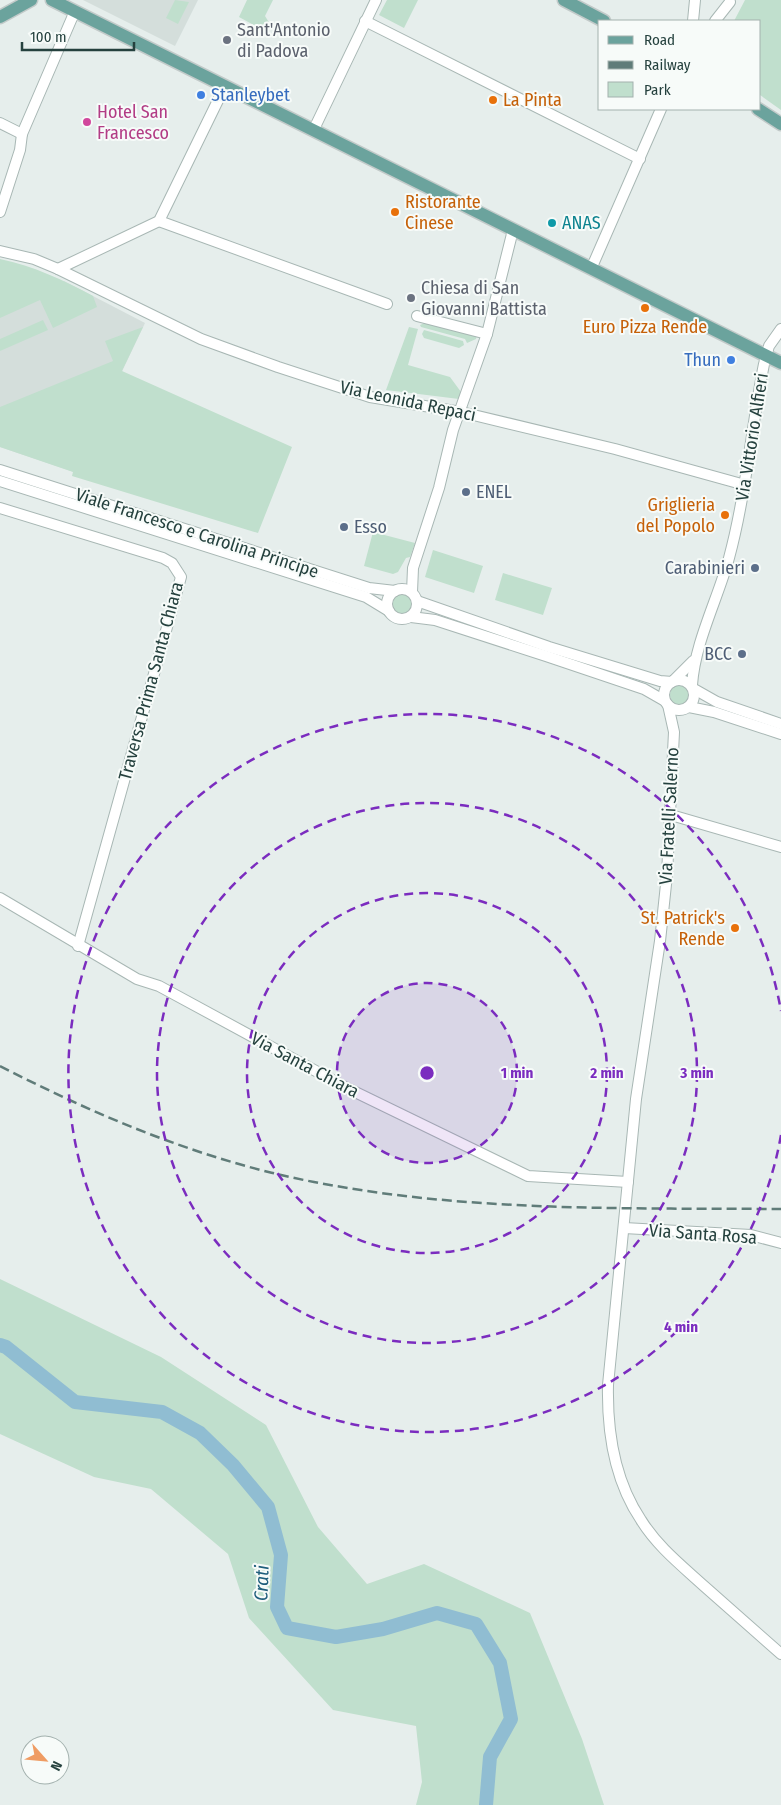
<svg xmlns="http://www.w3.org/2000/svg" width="781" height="1805" viewBox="0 0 781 1805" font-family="'Fira Sans Condensed',sans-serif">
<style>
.built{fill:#d4dedb}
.green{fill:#c0dfcd}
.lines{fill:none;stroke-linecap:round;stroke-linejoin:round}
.river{stroke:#90bdd2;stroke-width:14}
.minor-casing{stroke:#a8b7b4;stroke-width:12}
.major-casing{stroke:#c2cac9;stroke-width:15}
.minor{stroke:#fff;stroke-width:10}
.major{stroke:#6ba39d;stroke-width:12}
.rail{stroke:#607c79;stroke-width:2.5;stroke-dasharray:10 5;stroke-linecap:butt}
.ring{fill:none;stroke:#7b2cbf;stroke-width:2.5;stroke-dasharray:9 6}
.worship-dot{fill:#6b7280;stroke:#f7fbf9;stroke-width:2}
.shop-dot{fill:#3f7fe0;stroke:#f7fbf9;stroke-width:2}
.food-dot{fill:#e8710a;stroke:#f7fbf9;stroke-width:2}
.hotel-dot{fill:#d1479c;stroke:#f7fbf9;stroke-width:2}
.culture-dot{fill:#0f9aa8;stroke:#f7fbf9;stroke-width:2}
.service-dot{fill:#5c6f8a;stroke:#f7fbf9;stroke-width:2}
.labels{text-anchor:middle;stroke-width:4;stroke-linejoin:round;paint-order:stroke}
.worship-label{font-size:18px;fill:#5b616d;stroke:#f7fbf9;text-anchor:start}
.shop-label{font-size:18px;fill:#366cbe;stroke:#f7fbf9;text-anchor:start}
.food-label{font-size:18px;fill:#c56008;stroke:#f7fbf9;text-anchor:start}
.hotel-label{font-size:18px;fill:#b23c85;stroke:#f7fbf9;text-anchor:start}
.culture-label{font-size:18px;fill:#0d838f;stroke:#f7fbf9;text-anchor:start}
.street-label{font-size:18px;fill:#25413e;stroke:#f7fbf9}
.service-label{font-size:18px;fill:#4e5e75;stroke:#f7fbf9;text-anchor:start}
.water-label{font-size:19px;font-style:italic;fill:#1f5e7c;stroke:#f7fbf9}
.centre{fill:#7b2cbf;stroke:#f7fbf9;stroke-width:2.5}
.ring-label{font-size:15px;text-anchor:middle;font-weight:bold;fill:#7b2cbf;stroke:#f7fbf9;stroke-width:4;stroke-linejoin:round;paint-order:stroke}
</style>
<rect width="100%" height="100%" fill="#e6eeec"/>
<g class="built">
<polygon points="83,0 198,0 175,46"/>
<polygon points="64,281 145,323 74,472 0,447 0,306"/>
</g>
<g class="green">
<polygon points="175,0 189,2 178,24 166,18"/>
<polygon points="247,0 273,0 265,16 270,24 259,28 239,17"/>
<polygon points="387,0 418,0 404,28 379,15"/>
<polygon points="745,0 781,0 781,110 760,95 760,21 734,21"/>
<path d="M0,259c34,7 63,21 93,37l4,11 -44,21 -13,-28 -40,18z"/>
<polygon points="43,320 48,330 0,351 0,339"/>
<polygon points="427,322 477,335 476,339 467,343 465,339 421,327 420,325"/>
<polygon points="143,327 122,371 292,447 258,533 72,476 73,472 0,447 0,407 113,361 105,341"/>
<polygon points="409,327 418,329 408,365 450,377 461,392 459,399 386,390"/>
<polygon points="424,330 463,341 464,345 459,348 424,338 422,334"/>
<polygon points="373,532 415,543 410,557 406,558 398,572 393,574 364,566"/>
<polygon points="433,550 483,566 474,593 425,577"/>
<polygon points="503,573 552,588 543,615 495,600"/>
<circle cx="402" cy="604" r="11"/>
<circle cx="681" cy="695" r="11"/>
<polygon points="0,1279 161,1357 266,1425 318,1527 367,1584 424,1564 530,1613 582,1739 604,1805 416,1805 422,1782 416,1726 333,1710 249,1618 228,1554 151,1489 94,1477 0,1434"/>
</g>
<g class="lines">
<polyline class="river" points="0,1345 6,1347 75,1402 162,1412 200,1433 233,1465 268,1507 281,1555 277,1607 287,1628 336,1637 383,1629 437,1613 476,1624 500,1663 511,1719 490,1757 486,1805"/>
<g class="minor-casing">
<g id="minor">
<polyline points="365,21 640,159"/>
<polyline points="693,21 695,0"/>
<polyline points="715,21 730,2"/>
<polyline points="0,123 22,134"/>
<polyline points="314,129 376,0"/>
<polyline points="0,212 20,150 22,134 75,11"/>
<polyline points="159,221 387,304"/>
<polyline points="0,251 34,259 58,269 201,339 278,367 370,397 461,412 615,449 745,485"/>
<polyline points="58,269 159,221 225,86"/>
<polyline points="591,269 661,109"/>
<polyline points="417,316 487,334"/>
<polyline points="0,470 369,588 395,591"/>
<polyline points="0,481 366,597 389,611"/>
<polyline points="0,508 163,558 172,563 181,577 78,946"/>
<circle cx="402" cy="604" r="15"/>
<polyline points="412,592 413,568 439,488 453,430 487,334 513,230"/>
<polyline points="417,601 549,647 660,681 672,682 693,661"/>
<polyline points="411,617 435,620 546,656 644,689 665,701"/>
<circle cx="679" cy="695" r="15"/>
<path d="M692,685c3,-43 25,-84 37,-127 17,-63 22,-129 35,-194l5,-18 12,-17"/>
<polyline points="694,689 717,702 781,724"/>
<path d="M668,705l6,27 -7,143 -7,66 -24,158 -28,286c-1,47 6,95 33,135 16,26 40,45 63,66 26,23 51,45 77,68"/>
<polyline points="689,707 714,712 781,734"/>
<polyline points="671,815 781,847"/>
<polyline points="0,898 137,979 159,986 349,1089 528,1176 628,1182"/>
<polyline points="624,1228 751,1235 781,1243"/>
</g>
</g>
<g class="major-casing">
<g id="major">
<polyline points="52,0 781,363"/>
<polyline points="564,0 604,21"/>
<polyline points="0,17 31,0"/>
<polyline points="758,109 781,124"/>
</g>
</g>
<use href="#minor" class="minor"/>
<use href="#major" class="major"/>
<path class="rail" d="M0,1066c99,51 204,95 314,116 154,30 311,26 467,27"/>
</g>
<circle cx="427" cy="1073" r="90" fill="#7b2cbf" fill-opacity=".12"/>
<g class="ring">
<circle cx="427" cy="1073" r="90"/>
<circle cx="427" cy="1073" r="180"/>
<circle cx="427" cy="1073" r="270"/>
<path d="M781 1135A359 359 0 1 1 781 1011"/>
</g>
<g class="worship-dot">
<circle cx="227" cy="40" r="5"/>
<circle cx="411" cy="298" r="5"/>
</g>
<g class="shop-dot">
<circle cx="201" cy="95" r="5"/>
<circle cx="731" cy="360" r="5"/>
</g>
<g class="food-dot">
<circle cx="493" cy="100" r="5"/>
<circle cx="395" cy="212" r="5"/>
<circle cx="645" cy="308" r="5"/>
<circle cx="725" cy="515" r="5"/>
<circle cx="735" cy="928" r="5"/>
</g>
<circle class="hotel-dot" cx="87" cy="122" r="5"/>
<circle class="culture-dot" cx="552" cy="223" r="5"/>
<g class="service-dot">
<circle cx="466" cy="492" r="5"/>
<circle cx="344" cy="527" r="5"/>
<circle cx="755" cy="568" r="5"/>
<circle cx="742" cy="654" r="5"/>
</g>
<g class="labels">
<g class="worship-label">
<text x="237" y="36">Sant'Antonio<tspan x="237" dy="21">di Padova</tspan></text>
<text x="421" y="294">Chiesa di San<tspan x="421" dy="21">Giovanni Battista</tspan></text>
</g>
<g class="shop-label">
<text x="211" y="101">Stanleybet</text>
<text x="721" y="366" text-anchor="end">Thun</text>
</g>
<g class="food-label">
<text x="503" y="106">La Pinta</text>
<text x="405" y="208">Ristorante<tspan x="405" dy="21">Cinese</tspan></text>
<text x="645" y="333" text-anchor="middle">Euro Pizza Rende</text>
<text x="715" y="511" text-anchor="end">Griglieria<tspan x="715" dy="21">del Popolo</tspan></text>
<text x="725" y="924" text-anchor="end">St. Patrick's<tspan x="725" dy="21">Rende</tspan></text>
</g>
<g class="hotel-label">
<text x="97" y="118">Hotel San<tspan x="97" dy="21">Francesco</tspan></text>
</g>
<g class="culture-label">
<text x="562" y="229">ANAS</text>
</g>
<g class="street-label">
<text transform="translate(408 401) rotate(12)" y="6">Via Leonida Repaci</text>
<text transform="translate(752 437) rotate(-81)" y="6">Via Vittorio Alfieri</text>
<text transform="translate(197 533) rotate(18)" y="6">Viale Francesco e Carolina Principe</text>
<text transform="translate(151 681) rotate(-75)" y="6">Traversa Prima Santa Chiara</text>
<text transform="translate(669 816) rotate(-87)" y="6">Via Fratelli Salerno</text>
<text transform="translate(305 1065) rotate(28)" y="6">Via Santa Chiara</text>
<text transform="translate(703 1234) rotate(4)" y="6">Via Santa Rosa</text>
</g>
<g class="service-label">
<text x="476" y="498">ENEL</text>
<text x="354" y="533">Esso</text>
<text x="745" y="574" text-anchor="end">Carabinieri</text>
<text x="732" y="660" text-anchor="end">BCC</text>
</g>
<g class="water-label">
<text transform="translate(261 1583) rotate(-88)" y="7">Crati</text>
</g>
</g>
<circle cx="427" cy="1073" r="8" class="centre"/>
<g class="ring-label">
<text x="517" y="1078">1 min</text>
<text x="607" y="1078">2 min</text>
<text x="697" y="1078">3 min</text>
<text x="681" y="1332">4 min</text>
</g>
<rect x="598" y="20" width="162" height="90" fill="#f7fbf9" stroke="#a3b1ae"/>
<rect x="608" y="36" width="25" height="8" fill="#6ba39d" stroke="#a3b1ae"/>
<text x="644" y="45" font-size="15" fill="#25413e">Road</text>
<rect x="608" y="61" width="25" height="8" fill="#607c79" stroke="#a3b1ae"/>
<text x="644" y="70" font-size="15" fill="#25413e">Railway</text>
<rect x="608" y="82" width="25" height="15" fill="#c0dfcd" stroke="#a3b1ae"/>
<text x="644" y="95" font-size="15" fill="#25413e">Park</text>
<g transform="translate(45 1760) rotate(117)"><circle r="24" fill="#f7fbf9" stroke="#a3b1ae"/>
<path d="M0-4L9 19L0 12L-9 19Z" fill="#ef9c63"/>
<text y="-8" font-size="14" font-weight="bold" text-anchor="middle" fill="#25413e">N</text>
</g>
<path d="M22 42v8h112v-8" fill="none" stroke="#25413e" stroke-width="2.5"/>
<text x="30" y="42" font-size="15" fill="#25413e" stroke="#f7fbf9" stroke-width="4" paint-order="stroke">100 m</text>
</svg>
